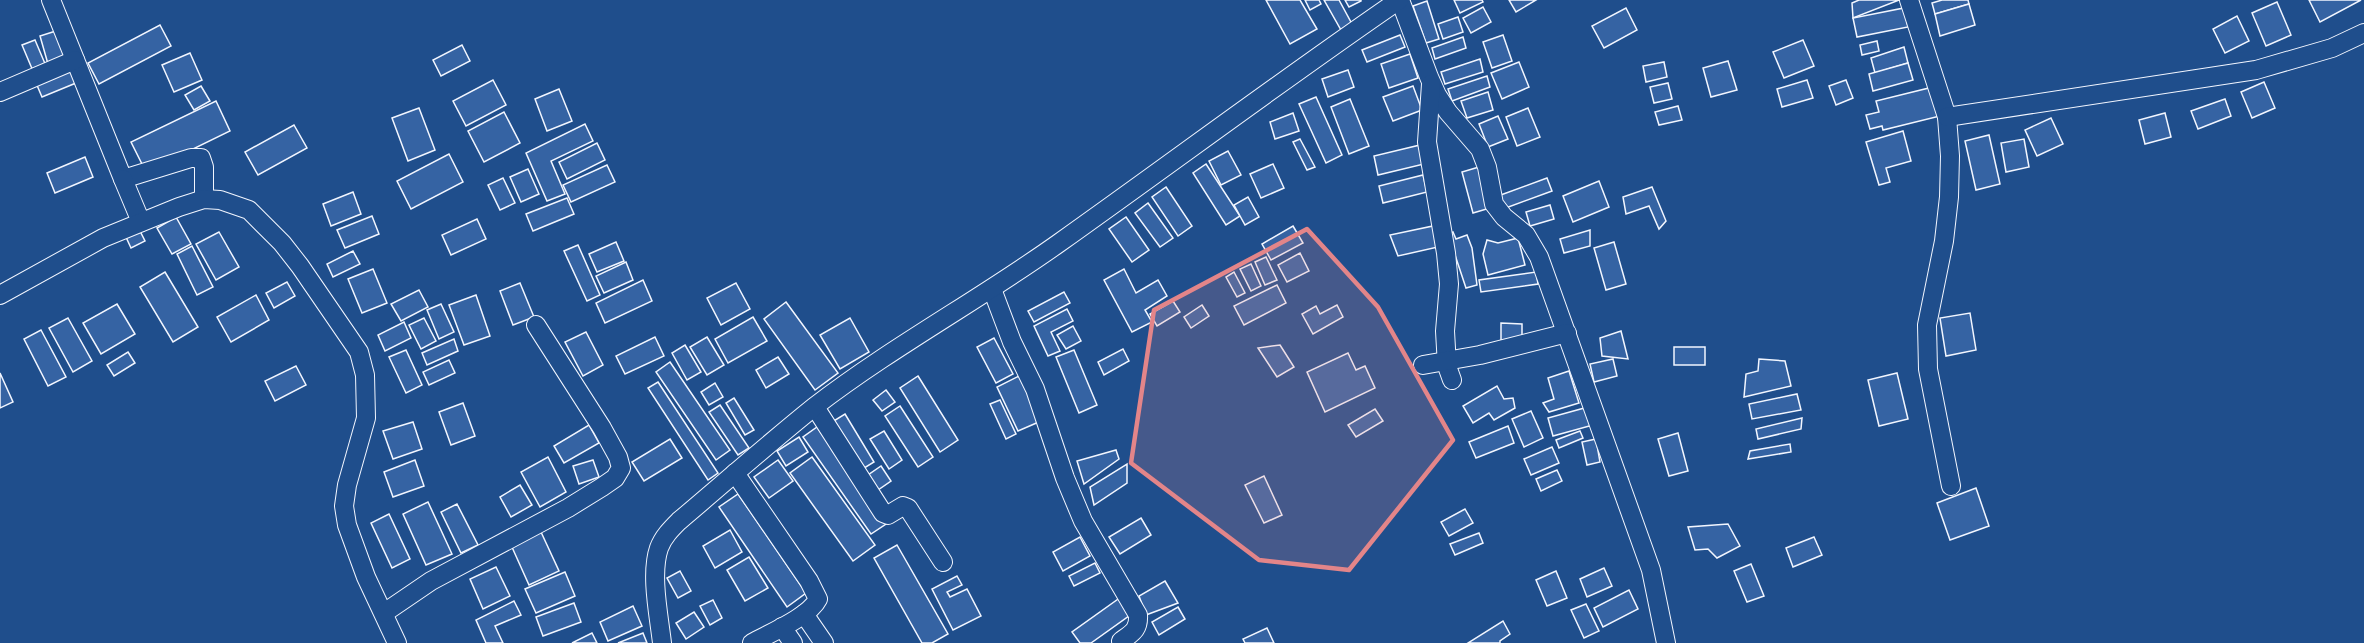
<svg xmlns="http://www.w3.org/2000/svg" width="2364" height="643" viewBox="0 0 2364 643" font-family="Inter,sans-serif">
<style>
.building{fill:#3563a3;stroke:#f2f6ff;stroke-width:1.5}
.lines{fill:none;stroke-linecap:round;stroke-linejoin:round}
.minor-casing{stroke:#f2f6ff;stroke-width:20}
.minor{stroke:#1f4e8c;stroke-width:18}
.marked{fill:#e38589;fill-opacity:0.2;stroke:#e38589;stroke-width:4.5;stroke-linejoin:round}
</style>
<rect width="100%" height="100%" fill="#1f4e8c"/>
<g class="building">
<polygon points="1266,0 1300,0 1317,29 1290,44"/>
<polygon points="1305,0 1319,0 1321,4 1310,10"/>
<polygon points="1324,0 1339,0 1352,24 1341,30"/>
<polygon points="1345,0 1361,0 1361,1 1349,7"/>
<polygon points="1454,0 1482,0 1483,2 1460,13"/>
<polygon points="1509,0 1536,0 1516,12"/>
<polygon points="1859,0 1899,0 1853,18 1852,3"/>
<polygon points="1942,0 1968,0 1969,4 1935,14 1932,3"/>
<polygon points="2309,0 2361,0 2320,22"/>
<polygon points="1427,1 1439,39 1426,43 1413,6"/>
<polygon points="2277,2 2291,35 2266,46 2252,13"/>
<polygon points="1969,4 1975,25 1940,36 1935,14"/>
<polygon points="1483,7 1491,22 1471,33 1463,18"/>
<polygon points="1626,8 1637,30 1604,48 1592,26"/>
<polygon points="1904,8 1908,27 1857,37 1853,18"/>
<polygon points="2237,16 2249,41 2225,53 2213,29"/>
<polygon points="1458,17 1463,32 1443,39 1438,24"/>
<polygon points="160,25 171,46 99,84 88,63"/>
<polygon points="59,30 67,59 48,64 40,36"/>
<polygon points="1400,35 1405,47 1367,62 1362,50"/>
<polygon points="1503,35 1512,61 1492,68 1483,42"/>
<polygon points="1463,37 1466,48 1435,59 1432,48"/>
<polygon points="35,40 46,66 33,71 22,45"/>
<polygon points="1803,40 1814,66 1784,78 1773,52"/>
<polygon points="1877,41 1879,51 1862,55 1860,45"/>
<polygon points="462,45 470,61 441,76 433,60"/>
<polygon points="1904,47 1908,63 1875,73 1871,58"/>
<polygon points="190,53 202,80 174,92 162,65"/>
<polygon points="1410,54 1418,78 1389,88 1381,64"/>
<polygon points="1480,59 1483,72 1445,84 1441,72"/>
<polygon points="1728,61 1737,90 1711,97 1703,68"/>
<polygon points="1519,62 1529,87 1502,99 1491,73"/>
<polygon points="1664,62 1667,77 1646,82 1643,66"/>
<polygon points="1908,63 1913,80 1873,91 1869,74"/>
<polygon points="71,69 76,83 42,97 36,83"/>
<polygon points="1348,70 1354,87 1328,97 1322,79"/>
<polygon points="1487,76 1490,87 1452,101 1448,89"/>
<polygon points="493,80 506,105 466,126 453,101"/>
<polygon points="1807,80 1813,98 1782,107 1777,89"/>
<polygon points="1846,80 1853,98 1836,105 1829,86"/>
<polygon points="2264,82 2275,108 2252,118 2241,92"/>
<polygon points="1668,83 1672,99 1654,103 1650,87"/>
<polygon points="201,86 210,101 194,110 185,95"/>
<polygon points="1413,86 1422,110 1393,121 1383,97"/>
<polygon points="1933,87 1940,116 1883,130 1882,126 1870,129 1866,115 1879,112 1876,101"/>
<polygon points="559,89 572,121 547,131 535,99"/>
<polygon points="1488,92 1493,110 1467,118 1461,101"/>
<polygon points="1316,97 1342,155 1326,163 1299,104"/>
<polygon points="1350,99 1369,146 1349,154 1331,107"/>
<polygon points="2225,99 2231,116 2198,129 2191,111"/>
<polygon points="216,101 230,131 146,172 131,142"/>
<polygon points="1678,106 1682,120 1659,125 1655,112"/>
<polygon points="419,108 435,150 408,161 392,118"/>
<polygon points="1528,108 1540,137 1517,146 1506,117"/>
<polygon points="504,112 520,143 484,162 468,131"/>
<polygon points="1293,113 1299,131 1275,139 1270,122"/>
<polygon points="2165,113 2171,137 2145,144 2139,120"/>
<polygon points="1498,116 1508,139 1488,147 1479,124"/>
<polygon points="2051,118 2063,144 2037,156 2025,130"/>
<polygon points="585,124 593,141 551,161 565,194 547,201 526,153"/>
<polygon points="294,125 307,148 258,175 245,152"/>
<polygon points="1903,131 1911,161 1886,168 1890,182 1879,185 1866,142"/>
<polygon points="1989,135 2000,184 1976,190 1965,141"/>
<polygon points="1300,139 1315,167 1307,170 1293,142"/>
<polygon points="2024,139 2029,167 2006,172 2001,143"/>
<polygon points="597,143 605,160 567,179 559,162"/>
<polygon points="1420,145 1424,164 1378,175 1374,156"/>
<polygon points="1228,151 1241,175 1221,185 1209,161"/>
<polygon points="449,154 463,182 411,209 397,181"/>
<polygon points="85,157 93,177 55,193 47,173"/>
<polygon points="1206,164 1240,216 1226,225 1193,173"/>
<polygon points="1273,164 1284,188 1261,198 1250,174"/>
<polygon points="607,165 615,182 571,202 563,185"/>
<polygon points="1479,167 1490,208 1473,213 1462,172"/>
<polygon points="528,169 539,194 521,202 510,177"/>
<polygon points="1423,175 1427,192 1383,203 1379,186"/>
<polygon points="503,178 515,203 500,210 488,185"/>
<polygon points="1547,178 1552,191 1503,209 1498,196"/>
<polygon points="1599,181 1609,207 1573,222 1563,196"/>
<polygon points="1166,187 1192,226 1178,236 1152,197"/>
<polygon points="1652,187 1666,221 1659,229 1649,206 1626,214 1623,197"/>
<polygon points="353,192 361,214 331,226 323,204"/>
<polygon points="1248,197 1259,217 1245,225 1234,205"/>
<polygon points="567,198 574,214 533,231 526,214"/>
<polygon points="1148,203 1173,238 1160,247 1135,213"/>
<polygon points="1550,205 1554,219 1530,226 1526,212"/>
<polygon points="372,216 379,234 345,248 337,230"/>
<polygon points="176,217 191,244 172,254 157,228"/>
<polygon points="1126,217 1149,250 1132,262 1109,229"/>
<polygon points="477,219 486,239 451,255 442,235"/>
<polygon points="1293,226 1303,243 1271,260 1262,244"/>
<polygon points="1433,226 1438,247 1398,256 1390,235"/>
<polygon points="139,229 145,241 131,248 125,235"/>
<polygon points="1590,230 1590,246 1564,253 1560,239"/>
<polygon points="219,232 239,267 216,280 196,244"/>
<polygon points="1453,232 1456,239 1467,235 1472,248 1477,285 1466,288 1448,234"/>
<polygon points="1518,238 1525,265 1488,275 1483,254 1487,240 1498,243"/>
<polygon points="616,242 624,261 597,272 589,254"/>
<polygon points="1614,242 1626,284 1606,290 1594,248"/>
<polygon points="578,245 600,295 587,301 564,251"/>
<polygon points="192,246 213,287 197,295 177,254"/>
<polygon points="353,251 360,264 333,277 327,264"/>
<polygon points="1300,253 1309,271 1287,282 1278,265"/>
<polygon points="1266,257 1277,280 1265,285 1255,262"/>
<polygon points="626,262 633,280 604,293 596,276"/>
<polygon points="1251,264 1261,286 1251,291 1240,269"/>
<polygon points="373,269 387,303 362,313 348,279"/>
<polygon points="1124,269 1136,293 1158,280 1167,296 1145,310 1152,322 1132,332 1104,280"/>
<polygon points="165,272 198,327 173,342 140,287"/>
<polygon points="1234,272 1245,293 1237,297 1226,277"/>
<polygon points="1536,272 1538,284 1481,292 1479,280"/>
<polygon points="643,280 652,301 605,323 596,303"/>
<polygon points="287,282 295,296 274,308 266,293"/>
<polygon points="520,283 534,317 513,325 500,291"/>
<polygon points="736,283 750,309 721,325 707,298"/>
<polygon points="1277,285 1286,303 1244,325 1234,306"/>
<polygon points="419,290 428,307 401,321 391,304"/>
<polygon points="1064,292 1070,303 1034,322 1028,311"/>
<polygon points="256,295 269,320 231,342 217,317"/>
<polygon points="476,295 490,336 464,345 449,305"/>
<polygon points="1173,301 1180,312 1157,326 1150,314"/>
<polygon points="786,302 838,373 815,390 764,319"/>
<polygon points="117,304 135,334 101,354 83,323"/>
<polygon points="441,304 454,332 439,339 427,310"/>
<polygon points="1202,305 1209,316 1191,328 1184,317"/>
<polygon points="1337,305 1343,317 1313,334 1302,314 1316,306 1320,314"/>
<polygon points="1067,309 1073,321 1051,332 1060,351 1048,356 1034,326"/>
<polygon points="1970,313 1976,350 1946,356 1940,318"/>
<polygon points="753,317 767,341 728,363 715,339"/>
<polygon points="68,318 92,361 73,372 49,328"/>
<polygon points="424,318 436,341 421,349 409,325"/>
<polygon points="850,318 869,352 840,369 820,335"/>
<polygon points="404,322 411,338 385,351 378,335"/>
<polygon points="1501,323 1522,324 1522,341 1501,340"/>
<polygon points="1073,326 1081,341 1066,349 1057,335"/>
<polygon points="41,330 66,377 48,386 24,339"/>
<polygon points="1621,331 1628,359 1602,356 1600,338"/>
<polygon points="586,332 603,365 583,376 565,342"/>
<polygon points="655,337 664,356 625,374 616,356"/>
<polygon points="707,337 724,365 707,375 690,347"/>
<polygon points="994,338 1013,374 996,383 977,347"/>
<polygon points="454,339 458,351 427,365 422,353"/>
<polygon points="685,345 701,372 687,380 672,353"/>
<polygon points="1280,345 1294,367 1277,377 1258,348"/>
<rect x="1674" y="347" width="31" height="18"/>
<polygon points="1123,349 1129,361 1104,375 1098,362"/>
<polygon points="406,350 422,385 406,393 389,357"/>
<polygon points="1074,350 1097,405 1079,413 1056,357"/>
<polygon points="128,352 135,363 114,376 107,365"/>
<polygon points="1348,353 1356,370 1365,366 1375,388 1325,412 1307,372"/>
<polygon points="778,357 789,374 766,388 756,370"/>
<polygon points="1613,359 1617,376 1594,382 1590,364"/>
<polygon points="1759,359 1785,361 1791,386 1744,397 1746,374 1758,371"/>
<polygon points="449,360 455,373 429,385 423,372"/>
<polygon points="670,362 730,450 716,460 656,372"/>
<polygon points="296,366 306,385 275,401 265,381"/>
<polygon points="1569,371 1579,403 1549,412 1543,403 1554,399 1548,378"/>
<polygon points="0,373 13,402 0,408"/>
<polygon points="1897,373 1908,419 1879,426 1868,380"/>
<polygon points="918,376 958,440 940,452 900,388"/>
<polygon points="1019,376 1041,421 1018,431 997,387"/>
<polygon points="658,382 718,473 708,480 648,388"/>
<polygon points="715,383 723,397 709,405 701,392"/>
<polygon points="1497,386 1504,399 1513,398 1515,408 1494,420 1489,413 1473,423 1463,406"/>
<polygon points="886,390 895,402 882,411 873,400"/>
<polygon points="1797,394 1801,410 1752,419 1749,404"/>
<polygon points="734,398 754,430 745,435 726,403"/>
<polygon points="1000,400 1016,434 1006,439 990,404"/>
<polygon points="463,403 475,436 451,445 439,412"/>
<polygon points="720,405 749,448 738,455 709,412"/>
<polygon points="900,406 933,457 918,467 885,416"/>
<polygon points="1588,407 1593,425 1553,436 1548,418"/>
<polygon points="1375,409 1383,421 1356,437 1348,425"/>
<polygon points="1531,411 1543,438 1524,447 1512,419"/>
<polygon points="845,414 874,462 861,470 832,422"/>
<polygon points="1802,418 1801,429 1758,439 1756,429"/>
<polygon points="413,422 422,449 393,459 383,431"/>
<polygon points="589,425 599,443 564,463 554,446"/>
<polygon points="1508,426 1514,443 1476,458 1469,442"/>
<polygon points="817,427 886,524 871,534 803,437"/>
<polygon points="884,431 902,460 889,469 870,439"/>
<polygon points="1580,431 1583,438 1559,448 1556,440"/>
<polygon points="1678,433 1688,471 1669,476 1658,439"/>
<polygon points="799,437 808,452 786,466 777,451"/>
<polygon points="670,439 682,458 644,481 632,462"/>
<polygon points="1596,439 1600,462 1587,465 1582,442"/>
<polygon points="1790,444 1791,452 1748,459 1750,451"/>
<polygon points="1552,447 1559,463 1531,475 1524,459"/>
<polygon points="1116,450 1119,459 1084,484 1077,461"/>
<polygon points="548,457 566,492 540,507 521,472"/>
<polygon points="812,457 875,545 853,561 790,473"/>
<polygon points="415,460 424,486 393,497 384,472"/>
<polygon points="593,460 599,477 579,484 573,466"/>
<polygon points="778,460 793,481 769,498 754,477"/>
<polygon points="1127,464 1127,483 1094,505 1090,487"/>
<polygon points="881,466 891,481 878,490 868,475"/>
<polygon points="1557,470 1562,481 1541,491 1536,479"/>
<polygon points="1264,476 1282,515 1264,523 1245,485"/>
<polygon points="520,485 532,505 511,517 500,497"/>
<polygon points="1976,488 1989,526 1950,540 1937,503"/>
<polygon points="738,494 806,593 787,607 719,507"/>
<polygon points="428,502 452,554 426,565 403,514"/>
<polygon points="457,504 478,545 461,553 441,512"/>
<polygon points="1465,509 1473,523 1449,536 1441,522"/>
<polygon points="389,514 410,559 392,568 371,523"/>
<polygon points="1141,518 1151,535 1120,554 1109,537"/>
<polygon points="1728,524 1740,546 1717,558 1708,549 1695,550 1688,527"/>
<polygon points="730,530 742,552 715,568 703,546"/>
<polygon points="541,532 559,571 529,585 511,545"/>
<polygon points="1479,533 1483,543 1455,555 1450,544"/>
<polygon points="1080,537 1090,556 1063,571 1053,552"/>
<polygon points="1814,537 1822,555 1793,567 1786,548"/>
<polygon points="897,545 948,634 932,643 922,643 874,558"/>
<polygon points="749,557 768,588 745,601 727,570"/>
<polygon points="1095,563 1100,573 1074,586 1069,576"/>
<polygon points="1751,564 1764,596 1747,602 1734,571"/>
<polygon points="496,567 510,596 483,609 470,579"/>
<polygon points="1604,568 1612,586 1587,597 1580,579"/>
<polygon points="680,571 691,591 678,598 667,578"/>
<polygon points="1556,571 1567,598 1547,606 1536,580"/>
<polygon points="565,572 575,596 536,613 525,589"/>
<polygon points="957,576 962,585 947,592 950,597 967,589 981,616 953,630 932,589"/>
<polygon points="1165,581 1178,603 1146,615 1139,596"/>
<polygon points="1629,590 1638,609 1603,627 1594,608"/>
<polygon points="1121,597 1133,613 1091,643 1080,643 1072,632"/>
<polygon points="713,600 722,618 710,625 700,606"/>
<polygon points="514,601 521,615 495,626 503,643 486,643 476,620"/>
<polygon points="574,603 581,622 543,636 536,617"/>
<polygon points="1586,604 1599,631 1584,638 1571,610"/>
<polygon points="633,606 642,626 608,641 600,622"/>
<polygon points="1178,607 1185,619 1159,635 1152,622"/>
<polygon points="694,612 704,627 686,639 676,623"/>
<polygon points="1503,621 1510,634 1500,641 1500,643 1468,643"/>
<polygon points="1267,628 1274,643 1245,643 1243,639"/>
<polygon points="592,633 597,643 572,643"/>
<polygon points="643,633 647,643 618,643"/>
</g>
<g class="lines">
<g class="minor-casing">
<g id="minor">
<polyline points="51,0 123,179 191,158 201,158 204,167 204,199"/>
<polyline points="1400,0 1429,77 1437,95 1448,112 1480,149 1487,167 1494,204 1504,217 1526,235 1539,257 1651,570 1666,643"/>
<polyline points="1909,0 1947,117 1950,156 1949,197 1944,241 1927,325 1928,369 1951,486"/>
<polyline points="1431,84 1427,142 1446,253 1449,284 1445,331 1447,366 1452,380"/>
<polyline points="0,92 75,60"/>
<polyline points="1947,117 2256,70 2332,48 2364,33"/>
<polyline points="123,179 141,222"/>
<path d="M992,289l20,53 23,47 30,89 18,43 55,94c1,15 -6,18 -17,26"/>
<polyline points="0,295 103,238 179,207 204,199 220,200 249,210 282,243 300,266 359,352 365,375 366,418 347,485 344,506 347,525 366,577 397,643"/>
<polyline points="1423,365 1480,355 1567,333"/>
<polyline points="815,407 883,513 888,515 903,506 908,508 943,562"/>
<path d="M735,473l74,108 9,18c-9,18 -48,34 -66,44"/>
<polyline points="384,613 431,581 568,508 602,487 615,478 621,468 618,457 602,428 536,325"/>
<polyline points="804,614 824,643"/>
<polyline points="782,627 793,643"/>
<path d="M662,643c-3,-27 -12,-69 -3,-95 4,-11 12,-19 20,-27 45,-38 89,-77 135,-114 78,-60 165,-107 245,-164 114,-81 225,-164 340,-243"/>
</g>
</g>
<use href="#minor" class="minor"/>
</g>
<path class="marked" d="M1307,229l71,78 75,133 -104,130 -90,-10 -128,-97 23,-153z"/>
</svg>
